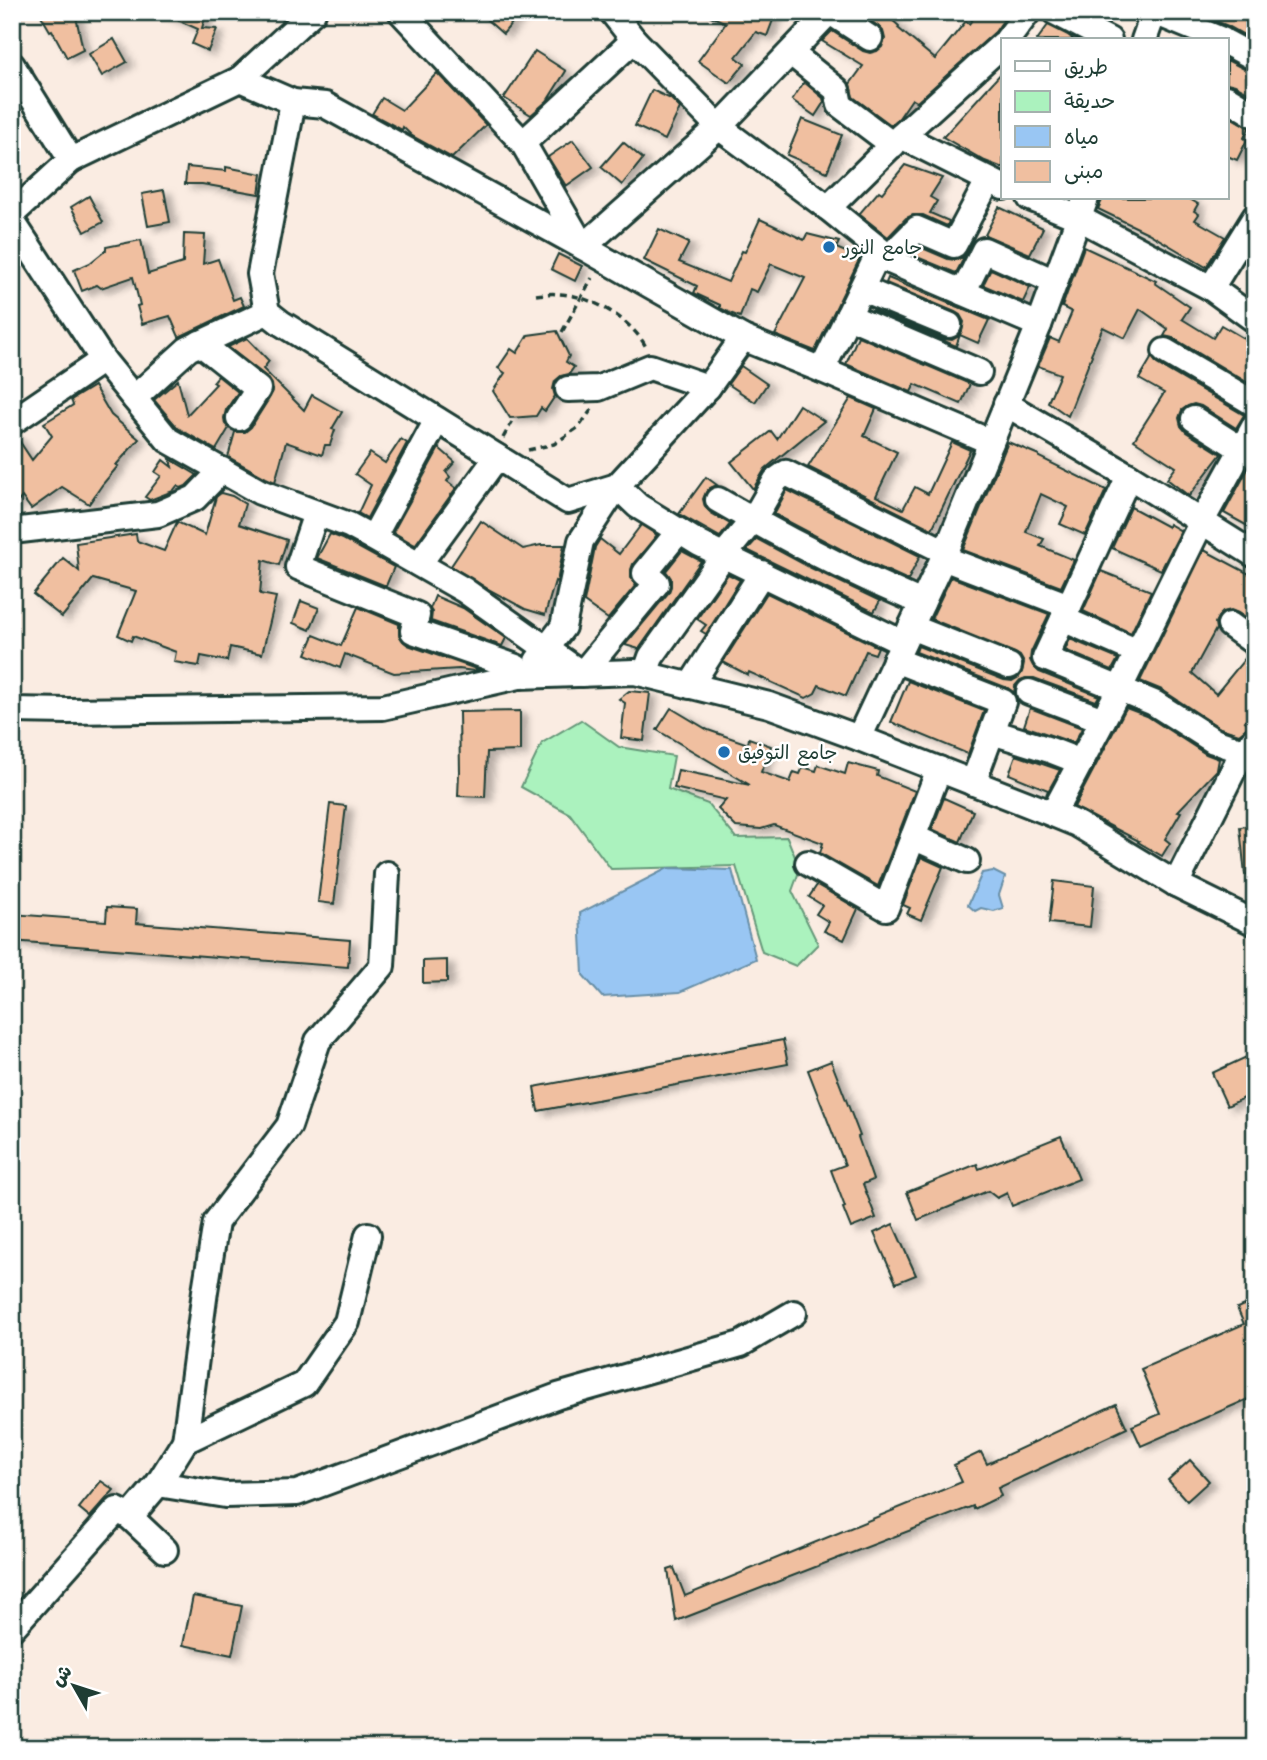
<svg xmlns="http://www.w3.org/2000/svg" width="1267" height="1760" viewBox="0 0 1267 1760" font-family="'Architects Daughter','Playpen Sans Arabic',sans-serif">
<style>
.green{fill:#abf2be;stroke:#659879;stroke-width:2}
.water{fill:#99c6f3;stroke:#688fa7;stroke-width:2}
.building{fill:#f0bfa0;stroke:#1f3d34;stroke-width:2;filter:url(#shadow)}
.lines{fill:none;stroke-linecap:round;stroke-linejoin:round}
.minor-casing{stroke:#1f3d34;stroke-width:30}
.path{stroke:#1f3d34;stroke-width:3.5;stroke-dasharray:7 5;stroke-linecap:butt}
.minor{stroke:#fff;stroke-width:24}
.poi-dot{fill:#1f6fb2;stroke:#fff;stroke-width:2.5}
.labels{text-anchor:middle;stroke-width:5;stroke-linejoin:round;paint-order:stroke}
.poi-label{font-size:19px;fill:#1f3d34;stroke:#fff;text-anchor:start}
</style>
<defs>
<filter id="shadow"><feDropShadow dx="7" dy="4" stdDeviation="3.5" flood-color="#0004"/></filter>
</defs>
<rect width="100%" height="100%" fill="#faece2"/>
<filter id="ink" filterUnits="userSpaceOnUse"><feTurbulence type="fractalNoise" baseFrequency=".0143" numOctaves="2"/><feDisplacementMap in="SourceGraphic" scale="14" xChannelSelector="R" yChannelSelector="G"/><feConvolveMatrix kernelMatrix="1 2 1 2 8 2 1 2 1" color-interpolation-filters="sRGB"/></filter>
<g filter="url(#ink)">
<polygon class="green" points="581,720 619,747 674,756 668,789 708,804 736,838 787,837 800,869 792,891 818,944 796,966 762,952 736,866 611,869 570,814 521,787 542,743"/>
<g class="water">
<polygon points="668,868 732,870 756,959 680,992 602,997 583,975 580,913"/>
<polygon points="993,871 1005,877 999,895 1003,908 994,911 981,908 975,911 968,905 982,873"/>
</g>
<g class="building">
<polygon points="39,12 75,12 83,50 67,58 52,30 50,31"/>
<polygon points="159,12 207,12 202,28 217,29 208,51 192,44 198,29"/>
<polygon points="478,12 521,12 503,34"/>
<polygon points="702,12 776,12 767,36 756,32 736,57 745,64 729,83 698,61 726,23"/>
<polygon points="858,12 883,12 899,26 898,28 935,59 966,21 969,24 978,12 1009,12 995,32 917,102 912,99 899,118 891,125 853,97 850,84 863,66 822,41 832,31 863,51 870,53 877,51 882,47 885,39 883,31 878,26"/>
<polygon points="1194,12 1232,12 1243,15 1255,21 1255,41 1228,26"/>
<polygon points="1048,25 1068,35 1074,40 1037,40"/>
<polygon points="114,39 127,62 102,76 89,54"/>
<polygon points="535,51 566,71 547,101 531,115 504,98"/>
<polygon points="1227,60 1248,71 1255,73 1255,96 1235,85 1227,83"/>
<polygon points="1003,71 1003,168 985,161 943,137"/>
<polygon points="437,73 486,125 452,158 412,136 403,127 402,130 372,114 382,98 402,110"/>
<polygon points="804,82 823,98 824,102 815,116 792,100"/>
<polygon points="652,90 671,99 680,108 665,140 635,126"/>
<polygon points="1227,115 1249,128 1244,138 1247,140 1237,160 1227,156"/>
<polygon points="802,119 842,135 827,172 787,155"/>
<polygon points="573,140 593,167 566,186 548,157"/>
<polygon points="623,142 643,159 622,185 601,167"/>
<polygon points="905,165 942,178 930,197 937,201 930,213 949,221 947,226 923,215 913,215 906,218 888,237 859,214 879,191 882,193"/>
<polygon points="187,167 226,171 226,167 262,174 259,194 202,184 185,184"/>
<polygon points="164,190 170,222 148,226 142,194"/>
<polygon points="89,196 103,222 85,232 71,207"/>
<polygon points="1103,198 1188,198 1198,204 1194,211 1199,214 1195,220 1225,237 1206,267 1148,233 1098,209"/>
<polygon points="999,207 1043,228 1030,254 985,235"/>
<polygon points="760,219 804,240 807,234 839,242 836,248 860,258 815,351 775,335 805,278 771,264 757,292 750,289 740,317 730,313 720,308 720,305 694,293 697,286 644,260 659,229 689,243 679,262 728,282 742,251 745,252"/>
<polygon points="184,234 205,235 203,264 218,259 233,300 240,297 244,306 179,337 170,316 142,324 137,306 140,305 133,277 101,288 97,285 82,291 74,270 90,263 106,250 106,247 141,240 148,274 183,263"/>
<polygon points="920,247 948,259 955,260 962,258 966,254 956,273 912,255"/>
<polygon points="1084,247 1156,281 1155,283 1190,307 1182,319 1213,338 1221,325 1255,345 1255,387 1173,338 1164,336 1168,329 1140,309 1125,338 1103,327 1091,354 1092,355 1068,416 1048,402 1060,374 1038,366 1050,338 1059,342 1072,312 1062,307"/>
<polygon points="558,254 582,266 575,281 551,269"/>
<polygon points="991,269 1030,287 1023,302 983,285"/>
<polygon points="888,278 989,320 978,343 960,335 956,346 872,310 944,339 952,340 959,336 962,331 964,322 960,315 955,312 886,283"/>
<polygon points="557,331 569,356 566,362 574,367 569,374 561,376 555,381 553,389 555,396 545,411 541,408 536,416 510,418 493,391 505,373 498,368 511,349 517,353 528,335"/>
<polygon points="858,336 970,384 961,404 915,384 911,392 846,364"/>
<polygon points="247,338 269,361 263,369 304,410 312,395 342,412 332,429 335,430 330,445 325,445 322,455 286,442 275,482 266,478 228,457 235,432 245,432 251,427 270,397 273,391 272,384 268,378 228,347"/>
<polygon points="1152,357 1157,364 1244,415 1236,428 1201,406 1194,404 1188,406 1182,410 1179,418 1181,426 1186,432 1221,454 1189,496 1167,479 1176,467 1134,440 1164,393 1139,379"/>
<polygon points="741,366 767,384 755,402 728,384"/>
<polygon points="218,376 238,392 226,410 224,418 225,424 229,428 216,450 178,428 154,400 178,380 187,415 216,384 213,382"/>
<polygon points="94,386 111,415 139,439 116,465 118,466 102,485 89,504 62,487 31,509 22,497 12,509 12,437 16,436 32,460 52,436 44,423 73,405 71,400"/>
<polygon points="851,398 876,409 864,436 897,452 876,496 903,509 915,487 928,494 952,442 970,450 932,529 808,467"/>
<polygon points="799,405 824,421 765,469 753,489 731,462 771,431 777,439"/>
<polygon points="401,439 407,443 367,518 358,513 371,485 355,474 370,453 385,463"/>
<polygon points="1008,442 1039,455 1039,457 1106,490 1085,535 1060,524 1068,507 1041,494 1026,532 1044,539 1040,546 1074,560 1061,587 963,550"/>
<polygon points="439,448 455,462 446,472 450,477 447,481 456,488 415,545 393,532"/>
<polygon points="1255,456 1255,530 1224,513"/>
<polygon points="170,459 197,475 186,486 181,488 177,486 173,491 150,500 145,497 161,476 155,472 163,460 172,467"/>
<polygon points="706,477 717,485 710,488 706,492 703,499 705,507 711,513 730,524 720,537 679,514"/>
<polygon points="787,490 920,556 908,580 850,554 774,514"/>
<polygon points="221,493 232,496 245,504 239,524 287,540 279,565 263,560 260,594 276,597 262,654 230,647 227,661 201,656 199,666 174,662 176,652 133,636 131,641 118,635 136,591 93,579 62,617 33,594 63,558 79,571 76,543 136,534 137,541 164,551 177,522 205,535 216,497"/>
<polygon points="1131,507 1168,527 1169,524 1181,531 1161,570 1112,548"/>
<polygon points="481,521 523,549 541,545 564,545 557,582 555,581 545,615 525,609 488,589 451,566"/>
<polygon points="641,525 657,535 633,564 631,570 631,578 636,585 608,619 584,602 595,547 600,539 619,554"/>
<polygon points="330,534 343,539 394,567 386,586 317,558"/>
<polygon points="757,539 811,568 880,601 874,612 747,550"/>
<polygon points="1204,550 1255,577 1255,624 1238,613 1231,610 1223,612 1218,617 1215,623 1216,629 1192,673 1216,694 1247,656 1255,658 1255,709 1245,721 1250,725 1239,734 1220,728 1162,690 1140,681"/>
<polygon points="682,551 701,561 639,649 625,645 669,592 671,586 671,578 666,571"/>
<polygon points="1101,571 1151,591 1131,633 1083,611"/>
<polygon points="728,574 740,580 706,634 701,631 706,625 697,619"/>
<polygon points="951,577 1049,614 1031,652 1030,660 1033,666 1039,672 1099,696 1096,701 1034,678 1026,678 1020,680 1015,686 1014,693 1008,688 916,652 918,646 1004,680 1012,681 1019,677 1022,672 1024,663 1020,656 1015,653 931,619"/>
<polygon points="767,593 878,647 875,654 866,651 846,696 819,685 815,693 806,698 749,672 748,675 723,662"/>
<polygon points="435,596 463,608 506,638 502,646 431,621 432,612 430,609"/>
<polygon points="301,601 319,608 310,630 293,623"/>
<polygon points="358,607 399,624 399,635 403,641 408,645 479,670 474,671 459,669 394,673 345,654 340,668 306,654 314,635 341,646"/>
<polygon points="1070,639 1118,659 1112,670 1065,650"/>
<polygon points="908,681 984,711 968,754 891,722"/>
<polygon points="629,691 650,693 644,741 621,738 625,703 619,699"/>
<polygon points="671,708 708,730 748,744 749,738 771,746 761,772 790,782 794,772 800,774 803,767 816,771 818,765 845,774 848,763 878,771 877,776 915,791 878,886 820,853 823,843 774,825 761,829 736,827 718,809 726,800 674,788 678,770 750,785 657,730"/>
<polygon points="1030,708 1082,728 1074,743 1024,726"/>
<polygon points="1126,708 1147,716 1206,754 1219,759 1217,770 1178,811 1181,812 1165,839 1170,843 1162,856 1138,842 1139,841 1074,807"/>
<polygon points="520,711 520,751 487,752 485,797 458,796 459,772 460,772 459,712"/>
<polygon points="1016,755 1060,770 1046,795 1048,790 1009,774"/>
<polygon points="944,798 973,811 960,842 932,829"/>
<polygon points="330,804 346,806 334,904 318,902"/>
<polygon points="1255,825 1255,874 1245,875 1240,827"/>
<polygon points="921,857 943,867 921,920 907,914 910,908 903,905"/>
<polygon points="1054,881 1094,886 1090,927 1049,923"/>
<polygon points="817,885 858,909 844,940 824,931 829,922 816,914 822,905 809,897"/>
<polygon points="107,907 137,909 136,923 350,940 348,967 12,941 12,914 106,921"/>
<polygon points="447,960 447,982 423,983 423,961"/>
<polygon points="783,1040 788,1064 538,1111 534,1087"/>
<polygon points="1255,1053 1255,1093 1227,1106 1212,1073"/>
<polygon points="831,1061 860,1136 858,1137 873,1180 863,1184 876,1218 851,1228 843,1208 845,1207 831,1170 845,1165 808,1070"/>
<polygon points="1061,1136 1079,1179 1012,1206 1007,1193 997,1198 988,1191 918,1220 907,1192 977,1164 979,1169"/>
<polygon points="893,1224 916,1275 896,1283 874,1233"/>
<polygon points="1255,1300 1255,1396 1141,1446 1132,1426 1160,1414 1141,1369 1244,1324 1237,1308"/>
<polygon points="1116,1404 1127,1428 998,1488 1001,1496 974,1509 973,1506 676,1621 668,1570 674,1568 685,1596 962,1482 954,1465 981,1452 987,1464"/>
<polygon points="1190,1460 1209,1481 1187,1501 1168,1480"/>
<polygon points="101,1481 114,1490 90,1517 79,1508"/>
<polygon points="193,1596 242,1606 232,1655 183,1645"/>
</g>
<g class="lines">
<g class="minor-casing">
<g id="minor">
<polyline points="401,12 523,143 583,247 743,338 822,370"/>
<polyline points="612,12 634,40 719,127 828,208"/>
<polyline points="830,12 870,38"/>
<polyline points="1055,12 1109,40"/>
<polyline points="1007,40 1028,12"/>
<polyline points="1144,40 1154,12 1222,40"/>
<polyline points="1227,43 1255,58"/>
<polyline points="1003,44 901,136 1003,187"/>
<polyline points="791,53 837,90 840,105 893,145"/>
<polyline points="12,65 71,160 12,214"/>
<polyline points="240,79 293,102 325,105 583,247 719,127 829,12"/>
<polyline points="1227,98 1255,115"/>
<polyline points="293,102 260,274 267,312 281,323 568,501 617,486 708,387 743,338"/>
<polyline points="901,136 828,208 880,250 822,370 991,442"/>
<polyline points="523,143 634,40"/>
<polyline points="71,160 240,79 313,12"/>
<polyline points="1030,198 1079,218 1211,288 1255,320"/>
<polyline points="12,221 103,360 168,440 260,492 349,525 373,538 464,590 582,674 657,583 645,573 679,531"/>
<polyline points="878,256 1039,325"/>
<polyline points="886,260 917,229 954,245 988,181"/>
<polyline points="1211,288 1255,217"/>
<polyline points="862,289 949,325"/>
<polyline points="963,293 984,250 1055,282"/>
<polyline points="848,316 979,372"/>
<polyline points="200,343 258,389 239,418"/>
<polyline points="1165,351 1255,404"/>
<polyline points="568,389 599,388 650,367 708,387"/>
<polyline points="134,398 188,349 267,312"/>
<polyline points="1006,404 1129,476 1255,555"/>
<polyline points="1194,419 1241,449"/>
<polyline points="12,422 103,360"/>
<polyline points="1129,476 1045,658 1154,703 1214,741 1243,751"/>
<path d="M718,500c65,38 134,73 204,103"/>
<polyline points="316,513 298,567 417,615 413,631 516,667 519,676"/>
<polyline points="12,531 158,514 195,498 222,470"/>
<polyline points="373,538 437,420"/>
<polyline points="943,558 1069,606"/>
<polyline points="419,564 497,457"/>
<polyline points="1063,619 1138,652"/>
<polyline points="1230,625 1255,643"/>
<polyline points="911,627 1009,666"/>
<polyline points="895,660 1003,702 973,783"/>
<polyline points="537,661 563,627 581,541 617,486 638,506 700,544 903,643"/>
<polyline points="645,674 651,657 724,555 753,520 776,480 786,473 946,552"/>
<polyline points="690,686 762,573"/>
<polyline points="1029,692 1103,720"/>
<polyline points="12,710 68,711 383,707 519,676 635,672 769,705 859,738 1053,814 1077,824 1176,884 1255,923"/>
<polyline points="992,732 1050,750 1081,762"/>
<polyline points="859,738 946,552 1039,325 1086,198"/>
<polyline points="1053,814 1120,688 1202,521 1255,425"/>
<polyline points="913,837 967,861"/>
<polyline points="808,863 886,908 939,769"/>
<polyline points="1176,884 1243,751 1255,739"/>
<polyline points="185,1441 205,1291 216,1222 289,1126 318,1041 382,966 387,874"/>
<polyline points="158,1484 185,1441 304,1384 347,1322 368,1235"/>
<polyline points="130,1517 158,1484 225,1495 297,1493 558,1396 741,1344 794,1313"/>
<polyline points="12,1628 117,1510 130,1517 165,1550"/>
</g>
</g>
<g class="path">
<path d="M536,295c8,-1 16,-2 23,-1 32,1 74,26 88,55"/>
<polyline points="562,332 592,278"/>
<polyline points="503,438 512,422"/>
<polyline points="528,450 554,444 579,427 592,409"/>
</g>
<use href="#minor" class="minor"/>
</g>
</g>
<g class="poi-dot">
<circle cx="829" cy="247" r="7"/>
<circle cx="724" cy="752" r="7"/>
</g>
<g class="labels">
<g class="poi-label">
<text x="843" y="254">جامع النور</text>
<text x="738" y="759">جامع التوفيق</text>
</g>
</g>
<rect width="1267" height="1760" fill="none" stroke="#fff" stroke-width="42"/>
<rect x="21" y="21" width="1225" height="1718" fill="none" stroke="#1f3d34" stroke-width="2.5" filter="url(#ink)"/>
<rect x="1001" y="38" width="228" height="161" fill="#ffffff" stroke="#a5b1ae" stroke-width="2"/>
<rect x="1015" y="61" width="35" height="10" fill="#ffffff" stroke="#a5b1ae" stroke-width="2"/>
<text x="1064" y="74" font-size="21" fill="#1f3d34">طريق</text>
<rect x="1015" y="91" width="35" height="21" fill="#abf2be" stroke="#a5b1ae" stroke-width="2"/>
<text x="1064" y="108" font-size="21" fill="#1f3d34">حديقة</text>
<rect x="1015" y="126" width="35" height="21" fill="#99c6f3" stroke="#a5b1ae" stroke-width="2"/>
<text x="1064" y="144" font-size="21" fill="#1f3d34">مياه</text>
<rect x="1015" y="161" width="35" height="21" fill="#f0bfa0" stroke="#a5b1ae" stroke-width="2"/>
<text x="1064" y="178" font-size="21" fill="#1f3d34">مبنى</text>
<g transform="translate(74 1686) rotate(309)" stroke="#ffffff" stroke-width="5" paint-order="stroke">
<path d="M0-5L12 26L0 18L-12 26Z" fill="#1f3d34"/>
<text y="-10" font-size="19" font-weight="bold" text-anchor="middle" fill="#1f3d34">ش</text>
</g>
</svg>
